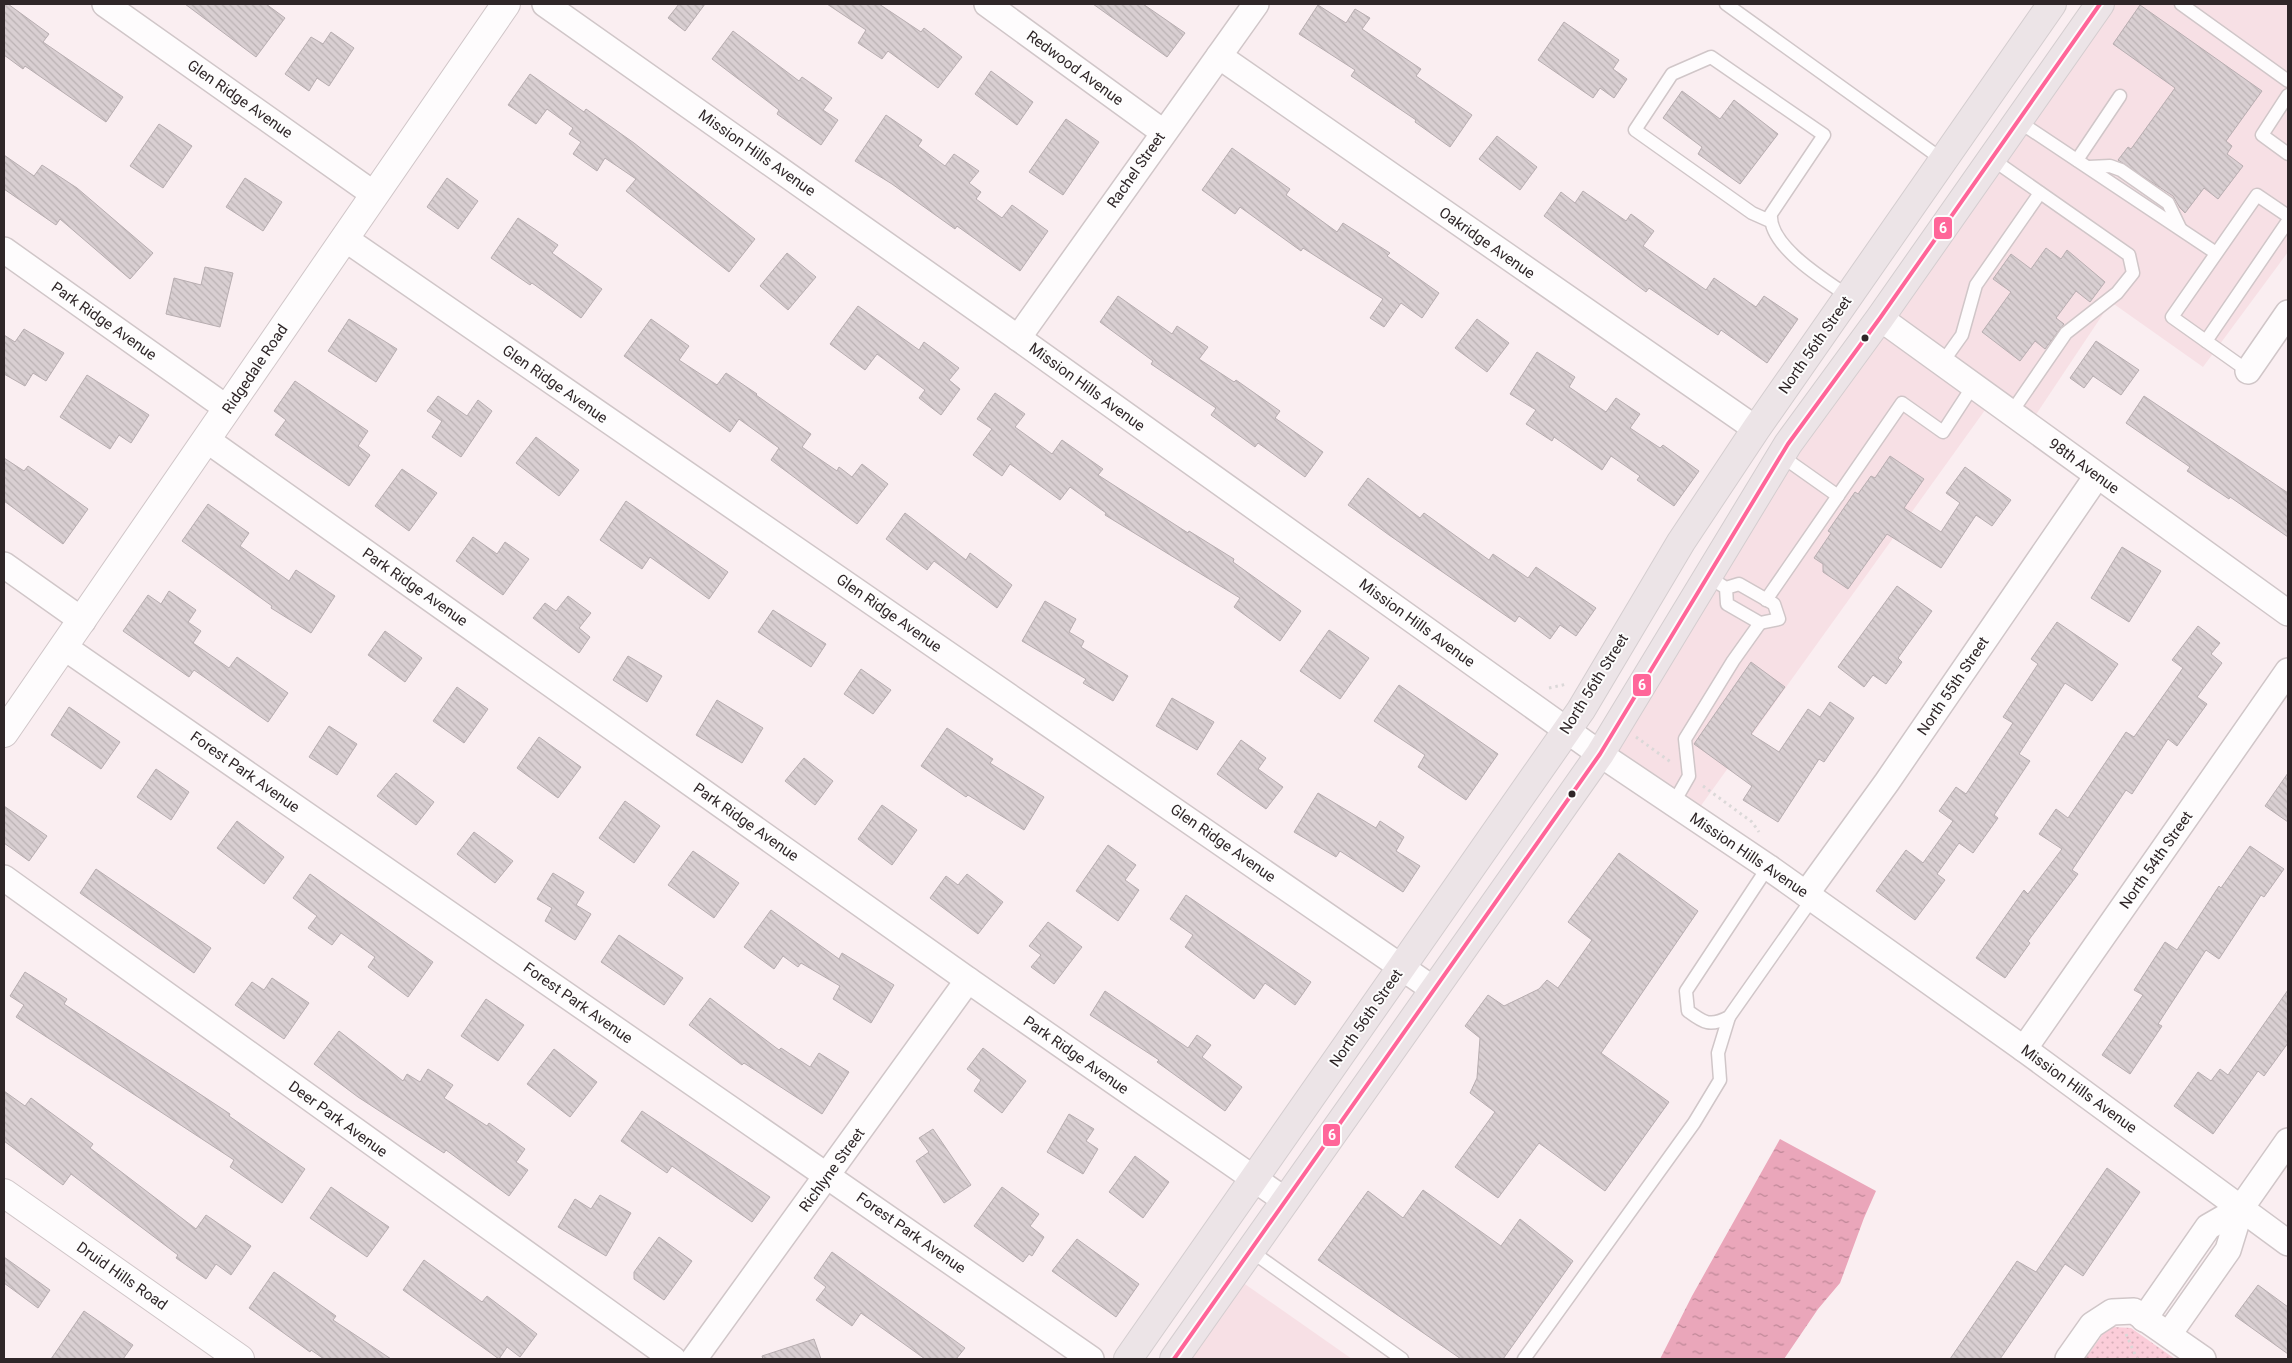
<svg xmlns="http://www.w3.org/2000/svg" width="2292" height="1363" viewBox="0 0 2292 1363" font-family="Roboto,sans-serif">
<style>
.built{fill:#f7e0e5}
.park{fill:url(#park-dots)}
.water{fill:url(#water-ripples)}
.building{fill:url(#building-back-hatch);stroke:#b7adb0}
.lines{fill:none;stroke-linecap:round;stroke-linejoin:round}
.lane-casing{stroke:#d0c6c8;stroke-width:15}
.street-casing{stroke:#d0c6c8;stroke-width:28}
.secondary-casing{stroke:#d0c6c8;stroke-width:30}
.primary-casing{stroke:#d4cdcf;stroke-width:30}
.path{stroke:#dbd8d8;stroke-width:3;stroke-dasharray:2.5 4;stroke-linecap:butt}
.lane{stroke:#fefcfd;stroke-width:12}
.street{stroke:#fefcfd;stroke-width:25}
.secondary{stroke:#fefcfd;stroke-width:28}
.primary{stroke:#ece4e7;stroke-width:28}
.bus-1-casing{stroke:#fdfdfd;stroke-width:8}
.bus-1{stroke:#f69;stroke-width:4}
.bus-dot{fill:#2f2628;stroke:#fdfdfd;stroke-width:2}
.labels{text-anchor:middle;stroke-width:4;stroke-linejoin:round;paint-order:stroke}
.street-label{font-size:15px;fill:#2f2628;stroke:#fdfdfd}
.line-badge{stroke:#fdfdfd;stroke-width:2}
.badge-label{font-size:14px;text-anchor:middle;font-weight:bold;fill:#fff}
</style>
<defs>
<pattern id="park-dots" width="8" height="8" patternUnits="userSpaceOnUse" patternTransform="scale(1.25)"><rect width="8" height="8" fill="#fbcdd9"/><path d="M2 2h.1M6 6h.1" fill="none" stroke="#d7b0ba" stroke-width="1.8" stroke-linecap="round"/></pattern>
<pattern id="water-ripples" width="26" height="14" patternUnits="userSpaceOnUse" patternTransform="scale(1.25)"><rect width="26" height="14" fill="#eaa6ba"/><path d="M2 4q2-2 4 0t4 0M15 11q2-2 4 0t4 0" fill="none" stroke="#be8797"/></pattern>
<pattern id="building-back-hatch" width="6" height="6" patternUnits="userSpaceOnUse" patternTransform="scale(1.25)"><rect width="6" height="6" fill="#d9cfd2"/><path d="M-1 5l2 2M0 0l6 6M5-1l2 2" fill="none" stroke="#bbb2b4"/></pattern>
</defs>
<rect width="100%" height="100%" fill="#faeef1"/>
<g class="built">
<polygon points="2114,4 2288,4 2288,252 2203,367 2111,302 2035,416 1896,315"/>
<polygon points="1882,335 1985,410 1700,807 1615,750 1794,454"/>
<polygon points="1242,1282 1352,1359 1188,1359"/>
</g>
<polygon class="park" points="2113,1327 2131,1328 2175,1359 2085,1359 2103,1334"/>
<polygon class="water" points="1780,1139 1876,1191 1864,1218 1840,1283 1818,1309 1784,1359 1660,1359 1692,1296"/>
<g class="building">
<polygon points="4,4 8,4 49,34 43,42 123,97 106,122 25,66 23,69 4,55"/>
<polygon points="185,4 266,4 285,18 256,57"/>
<polygon points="679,4 705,4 685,31 668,18"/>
<polygon points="827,4 879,4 921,32 924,28 962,57 938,88 888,51 882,59 858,43 866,30"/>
<polygon points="1093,4 1143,4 1185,33 1167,57"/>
<polygon points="1318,5 1346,23 1355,9 1370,18 1362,29 1421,69 1416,76 1472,115 1450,147 1415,122 1416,120 1351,76 1355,70 1299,34"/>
<polygon points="2140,5 2262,91 2226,141 2232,146 2227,154 2243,166 2218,199 2204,188 2185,213 2180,208 2173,196 2118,160 2128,147 2131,149 2175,88 2113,44"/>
<polygon points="1564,22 1619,60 1613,69 1627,79 1614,98 1600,88 1593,98 1538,60"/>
<polygon points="733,31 799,81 802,77 832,98 823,110 838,120 821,145 777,114 779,110 712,59"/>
<polygon points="331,32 354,48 329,86 317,78 309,91 285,74 311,37 323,44"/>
<polygon points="991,71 1033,102 1017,125 975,94"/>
<polygon points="530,74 584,112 586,109 634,143 755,239 729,272 626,191 636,179 605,158 597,171 573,154 581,142 569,134 573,128 547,109 536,124 508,105"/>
<polygon points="1682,91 1720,119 1734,100 1778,134 1740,184 1698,154 1702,147 1663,118"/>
<polygon points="886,115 922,140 918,146 945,166 954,154 979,171 969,183 981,192 976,199 1002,218 1012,205 1048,231 1020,271 957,226 955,229 892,184 855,161"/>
<polygon points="1066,119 1099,142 1063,195 1029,172"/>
<polygon points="159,124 192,146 163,188 130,166"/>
<polygon points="1497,136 1537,167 1520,190 1479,159"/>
<polygon points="1232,148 1290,189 1286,195 1337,232 1343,223 1390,253 1387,256 1439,293 1422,318 1401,303 1384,327 1370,318 1383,299 1303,248 1301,251 1240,207 1235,214 1202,190"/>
<polygon points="4,155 34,176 42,165 77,188 153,253 130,279 60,219 56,225 4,189"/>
<polygon points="245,178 282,202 263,231 226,207"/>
<polygon points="447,178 478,201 458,229 427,207"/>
<polygon points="1583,191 1626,221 1631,214 1654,231 1643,246 1706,290 1714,278 1756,307 1764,296 1798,319 1767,363 1721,330 1718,335 1649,288 1646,292 1544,216 1561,192 1575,203"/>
<polygon points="518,218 558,245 552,253 602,289 581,318 532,283 530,285 491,258"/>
<polygon points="2046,248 2061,259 2067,250 2105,282 2090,302 2076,291 2056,318 2064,324 2045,349 2035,341 2020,361 1982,332 2011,292 1993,279 2011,254 2031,269"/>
<polygon points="787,253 816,277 788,310 760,286"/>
<polygon points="205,267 233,273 220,327 166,314 174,278 201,285"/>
<polygon points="1118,296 1172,334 1177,326 1208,347 1199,359 1234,382 1236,380 1280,411 1275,418 1323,452 1305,477 1258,443 1255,447 1211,415 1216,408 1151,364 1153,361 1100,322"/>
<polygon points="858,306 919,350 924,342 959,368 949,380 960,389 941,415 919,398 925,390 877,354 865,370 830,344"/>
<polygon points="349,319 397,349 376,382 328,351"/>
<polygon points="651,319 689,346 679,360 717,385 726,373 757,394 756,395 811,434 802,447 837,471 839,467 852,477 862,464 888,484 857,524 771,460 779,448 739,419 730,432 624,356"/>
<polygon points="1477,319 1509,343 1487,372 1455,348"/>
<polygon points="24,329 64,353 46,381 33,373 25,386 4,374 4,335 15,342"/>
<polygon points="2096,341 2139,370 2121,395 2093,376 2084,388 2070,378"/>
<polygon points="1537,352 1575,377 1569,387 1606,412 1616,398 1640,414 1630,428 1660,448 1663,445 1699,471 1674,506 1637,480 1640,476 1611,456 1602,470 1554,437 1552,441 1526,424 1536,410 1510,394"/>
<polygon points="87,375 149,415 131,443 119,435 110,449 60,417"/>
<polygon points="295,381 368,431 358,446 370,455 349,486 275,435 286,420 274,411"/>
<polygon points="995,393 1025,414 1015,427 1052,454 1062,440 1103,469 1098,475 1188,533 1189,531 1234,559 1233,562 1301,611 1280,641 1234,607 1240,598 1105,515 1106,513 1070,487 1060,500 1010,464 1002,476 973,455 992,429 977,419"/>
<polygon points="438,396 467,416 478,400 492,411 461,457 432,437 442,421 427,411"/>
<polygon points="2144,396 2288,493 2288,537 2230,497 2229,499 2187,471 2190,467 2126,423"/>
<polygon points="536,437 579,470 559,496 516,463"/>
<polygon points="1890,456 1924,479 1904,508 1941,532 1960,503 1946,493 1965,467 2011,500 1992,526 1976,515 1941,568 1887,534 1848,589 1823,572 1823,564 1814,558 1831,533 1828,531 1855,492 1858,494 1871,476 1875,478"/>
<polygon points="4,458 24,471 28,466 88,509 63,544 4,501"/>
<polygon points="402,469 437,493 409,531 375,506"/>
<polygon points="1368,478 1420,518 1424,513 1489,560 1493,554 1528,578 1536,567 1596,608 1576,636 1560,625 1550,639 1519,616 1515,622 1389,535 1348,505"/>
<polygon points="626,501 728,572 709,599 650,557 642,569 600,540"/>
<polygon points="208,504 249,533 240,546 289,581 296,570 335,596 311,633 271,608 272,606 182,541"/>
<polygon points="905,513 966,560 970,553 1012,585 997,608 934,561 927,570 886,539"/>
<polygon points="473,537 497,554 505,542 529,559 503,595 456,561"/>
<polygon points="2122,547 2161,571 2129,622 2091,598"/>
<polygon points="1897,586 1932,611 1898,658 1902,662 1886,684 1873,675 1864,687 1838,667"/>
<polygon points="169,591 196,610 188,622 201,631 193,643 229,668 237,657 288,693 268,722 194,670 189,677 123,631 148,595 161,604"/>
<polygon points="568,596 591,613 579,628 590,637 579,653 533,618 545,603 556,611"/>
<polygon points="1045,601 1076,619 1069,632 1084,641 1081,647 1128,676 1113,701 1083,683 1086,679 1022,641"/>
<polygon points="773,610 826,644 811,667 758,632"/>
<polygon points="2057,622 2118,664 2092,701 2065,683 2019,754 2030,761 1994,815 1998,818 1973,853 1959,843 1937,874 1945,880 1915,920 1876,891 1906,850 1923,863 1953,821 1939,811 1956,787 1966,794 2013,723 2003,717 2038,664 2031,659"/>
<polygon points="2198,626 2220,643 2211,654 2222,663 2197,697 2207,704 2177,746 2168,739 2132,794 2126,790 2072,870 2078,874 2028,941 2030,943 2005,978 1976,958 2024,890 2028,894 2062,849 2039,834 2056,809 2068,818 2126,732 2134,737 2183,668 2172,660"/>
<polygon points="1329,630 1369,658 1340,699 1300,671"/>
<polygon points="385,631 422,658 405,682 368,655"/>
<polygon points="628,656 662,676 647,702 613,680"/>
<polygon points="1751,662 1785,687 1751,734 1779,752 1808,709 1820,717 1830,702 1854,718 1824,762 1819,759 1778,822 1743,800 1752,786 1694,744"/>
<polygon points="861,669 891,690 873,714 844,694"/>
<polygon points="1399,685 1498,754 1466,800 1418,767 1425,755 1374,721"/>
<polygon points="457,687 488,709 464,743 433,721"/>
<polygon points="1172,698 1214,722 1197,750 1156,726"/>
<polygon points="717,700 763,728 742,763 696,735"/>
<polygon points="69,707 120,742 101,769 51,735"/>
<polygon points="329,726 357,744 337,775 309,757"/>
<polygon points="947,728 993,759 990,763 1044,797 1024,830 968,795 966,797 921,766"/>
<polygon points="539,737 581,767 558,798 517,768"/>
<polygon points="1241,740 1266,758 1258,769 1283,787 1266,809 1217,774"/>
<polygon points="804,758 833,781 815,805 785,781"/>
<polygon points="156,769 189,792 171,820 137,797"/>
<polygon points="396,773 434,802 416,825 377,796"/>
<polygon points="2288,773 2288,822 2265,806"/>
<polygon points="1318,793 1376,828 1380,821 1404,837 1396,851 1420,866 1403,892 1340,851 1336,857 1294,832"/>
<polygon points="625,801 660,826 634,863 599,838"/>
<polygon points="882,805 917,830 892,865 858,839"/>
<polygon points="4,806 47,836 29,861 4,843"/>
<polygon points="237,821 284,857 264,884 217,848"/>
<polygon points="474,832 513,861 495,883 457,854"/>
<polygon points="1108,845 1136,865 1125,880 1139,890 1118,921 1076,891"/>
<polygon points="2250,846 2284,869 2264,897 2261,895 2219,959 2206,950 2158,1024 2162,1026 2130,1074 2102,1055 2143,995 2134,990 2165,942 2177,950 2219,886 2221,888"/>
<polygon points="693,851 739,883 714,918 668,885"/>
<polygon points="1619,853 1698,911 1601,1053 1669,1102 1605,1191 1539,1143 1498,1198 1455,1167 1495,1112 1470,1093 1477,1078 1480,1038 1465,1026 1488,995 1504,1006 1539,989 1547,980 1558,988 1592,940 1568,922"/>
<polygon points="96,869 211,948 194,973 80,893"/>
<polygon points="553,873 584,892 576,905 591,914 575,940 545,921 552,908 537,899"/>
<polygon points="310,874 433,962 408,997 368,967 375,957 341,933 332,945 308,928 317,916 293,898"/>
<polygon points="967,874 1003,902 978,934 930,898 946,876 958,885"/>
<polygon points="1186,895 1311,982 1295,1005 1265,983 1254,999 1185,947 1193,935 1170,919"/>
<polygon points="771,910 839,959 842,953 894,985 871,1023 833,999 840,986 801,963 798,967 783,956 774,969 744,947"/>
<polygon points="1048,922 1082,947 1054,984 1031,967 1041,955 1029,946"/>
<polygon points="619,935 683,978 664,1005 601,962"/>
<polygon points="25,972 67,999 64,1004 230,1114 229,1116 305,1169 282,1203 230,1167 234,1160 16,1017 24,1005 10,996"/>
<polygon points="272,978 309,1003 284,1039 235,1005 252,982 264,990"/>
<polygon points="2288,990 2288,1043 2264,1076 2258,1071 2213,1134 2174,1106 2198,1072 2211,1081 2220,1069 2228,1075"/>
<polygon points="1105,991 1188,1048 1197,1035 1211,1045 1202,1057 1242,1087 1225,1111 1157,1062 1159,1060 1090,1015"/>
<polygon points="710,998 779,1050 781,1048 810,1067 819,1053 849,1072 822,1114 744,1063 742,1065 689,1025"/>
<polygon points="486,999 524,1025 498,1061 461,1036"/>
<polygon points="339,1031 403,1081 407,1074 420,1082 428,1069 453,1085 444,1098 487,1126 489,1123 525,1149 516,1162 528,1170 509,1196 446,1150 444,1153 358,1097 314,1064"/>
<polygon points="983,1048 1026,1081 1002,1113 974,1091 981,1080 967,1069"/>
<polygon points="554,1049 597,1082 570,1117 527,1084"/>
<polygon points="4,1091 25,1106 31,1098 93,1144 90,1148 196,1229 206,1215 251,1246 231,1275 216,1264 206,1279 176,1258 178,1255 71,1174 63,1185 4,1141"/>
<polygon points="642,1111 770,1197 752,1222 672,1166 667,1173 621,1141"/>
<polygon points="1069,1114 1094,1129 1086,1141 1098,1149 1083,1174 1047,1152"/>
<polygon points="933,1129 971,1185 944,1203 916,1161 929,1152 919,1138"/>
<polygon points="1135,1156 1169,1182 1143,1218 1109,1192"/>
<polygon points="2107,1168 2140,1192 2083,1276 2065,1264 2000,1359 1950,1359 2017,1261 2036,1272"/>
<polygon points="331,1187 389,1227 367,1257 310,1218"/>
<polygon points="1002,1187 1039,1214 1030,1226 1044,1237 1032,1256 1029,1254 1023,1262 974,1226"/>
<polygon points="1423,1190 1501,1246 1520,1219 1573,1261 1503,1359 1461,1359 1318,1260 1368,1191 1403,1218"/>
<polygon points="600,1195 631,1213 606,1256 558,1227 575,1199 591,1209"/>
<polygon points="659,1237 692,1261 664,1300 634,1279 634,1272"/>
<polygon points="1077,1239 1139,1284 1116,1317 1052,1271"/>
<polygon points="832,1252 965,1348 956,1359 925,1359 861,1313 852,1326 816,1300 826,1287 814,1278"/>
<polygon points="4,1257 50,1290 38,1308 4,1283"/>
<polygon points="424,1260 482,1302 487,1296 537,1334 520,1357 507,1347 499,1359 403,1290"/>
<polygon points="274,1272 336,1316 333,1320 391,1359 324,1359 311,1350 310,1352 249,1308"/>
<polygon points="2258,1285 2288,1307 2288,1354 2235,1316"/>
<polygon points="84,1311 133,1345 123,1359 51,1359"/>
<polygon points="814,1339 821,1359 763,1359 762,1356"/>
</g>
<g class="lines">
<g class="lane-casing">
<g id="lane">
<polyline points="1726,4 1943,160"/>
<polyline points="2181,4 2288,81"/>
<polyline points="2288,95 2262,135 2288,154"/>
<polyline points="2018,121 2216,253"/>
<polyline points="1992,159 2129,255 2133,273 2117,293 2066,333 2011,413"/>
<polyline points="2077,160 2120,96"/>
<polyline points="2089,167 2110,166 2121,170 2168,203 2180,228"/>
<path d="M1770,221l-18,-8 -117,-83 37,-56 39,-17 113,78 -53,79c-3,32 54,66 77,82"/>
<polyline points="2206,341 2288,221"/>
<polyline points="1942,363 1962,335 1976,285 2040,193"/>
<polyline points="2248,371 2172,317 2257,195 2288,216"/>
<polyline points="1780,455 1838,496"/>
<polyline points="1707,576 1726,588 1739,584 1774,604 1779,619 1760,623 1727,604 1726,588"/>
<polyline points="1766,600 1902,403 1943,432 1973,386"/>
<polyline points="1673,804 1689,776 1685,739 1733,661 1760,623"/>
<path d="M1768,867l-82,124 2,20c16,12 22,16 41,6l83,-118"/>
<polyline points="1251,1251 1402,1359"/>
<polyline points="1524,1359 1694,1123 1720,1080 1718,1053 1729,1017"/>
</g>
</g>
<g class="street-casing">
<g id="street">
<polyline points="105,4 375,195"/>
<polyline points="545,4 1018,338 1600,754 1768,867 2024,1049 2288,1243"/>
<polyline points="987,4 1163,132"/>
<polyline points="1219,56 1756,429"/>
<polyline points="344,238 1433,989"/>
<polyline points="4,250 228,409"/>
<polyline points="1880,318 2288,613"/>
<polyline points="1018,338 1256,4"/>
<polyline points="2248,371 2288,313"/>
<polyline points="207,440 968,980 1286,1201"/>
<polyline points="4,565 83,621"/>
<polyline points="64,647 1091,1359"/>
<polyline points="4,878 673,1359"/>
<polyline points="1806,894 1887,782 2097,476"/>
<polyline points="2024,1049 2288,671"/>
<polyline points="2144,1319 2208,1227 2241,1208"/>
<polyline points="2169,1334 2228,1250 2241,1208 2288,1141"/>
<polyline points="694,1359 968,980"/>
<polyline points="2068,1359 2092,1325 2112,1312 2134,1311 2203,1359"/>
</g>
</g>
<g class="secondary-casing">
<g id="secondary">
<polyline points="4,733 506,4"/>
<polyline points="4,1193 240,1359"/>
</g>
</g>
<g class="primary-casing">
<g id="primary">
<polyline points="1128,1359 1581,710 1681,542 1756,429 2052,4"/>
<polyline points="1174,1359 1600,754 1788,444 1880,318 2100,4"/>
</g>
</g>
<g class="path">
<polyline points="1549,688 1567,684"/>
<polyline points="1636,737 1672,763"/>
<polyline points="1703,786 1752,822 1759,832"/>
<polyline points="2126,1334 2137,1359"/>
</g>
<use href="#lane" class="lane"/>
<use href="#street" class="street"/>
<use href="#secondary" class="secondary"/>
<use href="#primary" class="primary"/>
<g class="bus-1-casing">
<polyline id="bus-1" points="1174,1359 1600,754 1788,444 1880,318 2100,4"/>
</g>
<use href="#bus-1" class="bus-1"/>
</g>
<g class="bus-dot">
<circle cx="1865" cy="338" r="4.5"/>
<circle cx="1572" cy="794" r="4.5"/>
</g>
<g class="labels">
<g class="street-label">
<text transform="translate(1075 68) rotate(36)" y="5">Redwood Avenue</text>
<text transform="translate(240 99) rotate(35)" y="5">Glen Ridge Avenue</text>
<text transform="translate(757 153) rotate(35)" y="5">Mission Hills Avenue</text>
<text transform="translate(1136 170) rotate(-55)" y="5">Rachel Street</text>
<text transform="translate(1487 243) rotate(35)" y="5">Oakridge Avenue</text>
<text transform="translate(104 321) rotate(35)" y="5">Park Ridge Avenue</text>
<text transform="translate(1815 345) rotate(-55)" y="5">North 56th Street</text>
<text transform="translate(255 369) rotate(-56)" y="5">Ridgedale Road</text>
<text transform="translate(555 384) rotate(35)" y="5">Glen Ridge Avenue</text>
<text transform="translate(1087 387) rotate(36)" y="5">Mission Hills Avenue</text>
<text transform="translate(2084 466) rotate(36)" y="5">98th Avenue</text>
<text transform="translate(415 587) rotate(35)" y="5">Park Ridge Avenue</text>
<text transform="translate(889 613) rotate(35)" y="5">Glen Ridge Avenue</text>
<text transform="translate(1417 623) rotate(36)" y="5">Mission Hills Avenue</text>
<text transform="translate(1594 684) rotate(-58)" y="5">North 56th Street</text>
<text transform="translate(1953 686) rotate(-56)" y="5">North 55th Street</text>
<text transform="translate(245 772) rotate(35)" y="5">Forest Park Avenue</text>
<text transform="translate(746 822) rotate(35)" y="5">Park Ridge Avenue</text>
<text transform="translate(1223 843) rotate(35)" y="5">Glen Ridge Avenue</text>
<text transform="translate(1749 855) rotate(34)" y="5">Mission Hills Avenue</text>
<text transform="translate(2156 860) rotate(-55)" y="5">North 54th Street</text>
<text transform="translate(578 1003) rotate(35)" y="5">Forest Park Avenue</text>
<text transform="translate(1366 1018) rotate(-55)" y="5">North 56th Street</text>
<text transform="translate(1076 1055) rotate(35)" y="5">Park Ridge Avenue</text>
<text transform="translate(2079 1089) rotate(36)" y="5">Mission Hills Avenue</text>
<text transform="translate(338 1119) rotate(36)" y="5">Deer Park Avenue</text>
<text transform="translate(832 1170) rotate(-54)" y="5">Richlyne Street</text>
<text transform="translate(911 1233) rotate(35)" y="5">Forest Park Avenue</text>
<text transform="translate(122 1276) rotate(35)" y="5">Druid Hills Road</text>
</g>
</g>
<g class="line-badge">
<rect x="1933" y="216" width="20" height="24" rx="5" fill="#f69"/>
<rect x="1632" y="673" width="20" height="24" rx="5" fill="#f69"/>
<rect x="1322" y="1123" width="19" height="24" rx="5" fill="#f69"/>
</g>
<g class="badge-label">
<text x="1943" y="233">6</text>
<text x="1642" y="690">6</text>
<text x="1332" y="1140">6</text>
</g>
<rect width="2292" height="1363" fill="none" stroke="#2f2628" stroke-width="10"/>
</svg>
